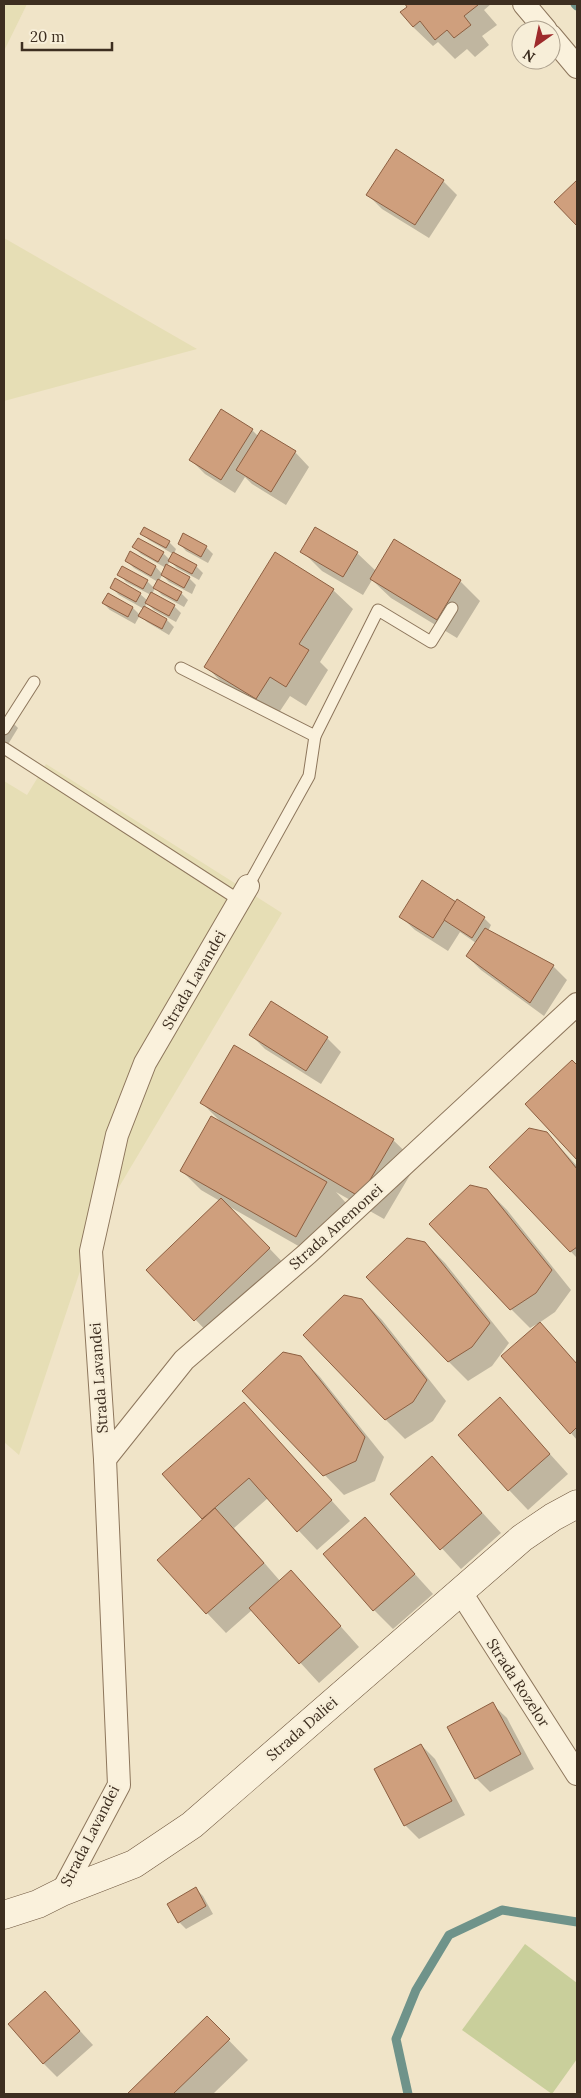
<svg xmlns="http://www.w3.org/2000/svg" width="581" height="2098" viewBox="0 0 581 2098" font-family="Lora,serif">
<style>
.farmland{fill:#e6deb5}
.green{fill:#c9cf9b}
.shadow{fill:#0003}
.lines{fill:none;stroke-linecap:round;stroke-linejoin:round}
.stream{stroke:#6f938a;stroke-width:9}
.building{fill:#cf9f7d;stroke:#8d5f41}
.lane-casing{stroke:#8d765c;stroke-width:13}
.street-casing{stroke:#8d765c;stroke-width:24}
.secondary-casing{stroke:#6f573f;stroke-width:29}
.lane{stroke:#faf1dc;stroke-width:11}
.street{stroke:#faf1dc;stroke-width:22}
.secondary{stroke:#faf1dc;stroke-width:28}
.labels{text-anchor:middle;stroke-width:4.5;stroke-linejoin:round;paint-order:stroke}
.street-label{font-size:15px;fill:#3d2e20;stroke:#f7eed8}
</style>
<rect width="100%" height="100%" fill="#f0e4c8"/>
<g class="farmland">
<polygon points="4,4 27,4 4,51"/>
<polygon points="4,238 197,349 4,401"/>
<polygon points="46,764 282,913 94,1229 19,1455 4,1442 4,781 27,795"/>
</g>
<polygon class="green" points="525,1944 577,1983 577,2059 552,2094 462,2030"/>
<g class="shadow">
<polygon points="406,4 491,4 484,10 497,25 482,36 489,45 475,57 467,49 455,59 438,42 433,46 413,27 402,12 409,7"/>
<polygon points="443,181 457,195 429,238 382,209 368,195"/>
<polygon points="252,430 258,436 261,431 295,452 309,467 286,505 252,484 245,477 235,493 205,474 191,460"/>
<polygon points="142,533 169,542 176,549 174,554 196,566 203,573 199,580 177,568 170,561 167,566 189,578 196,585 192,594 169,582 162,575 159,581 181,593 188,600 184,607 162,595 155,588 152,594 174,606 181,613 176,622 154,610 147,603 144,608 167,620 174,627 169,635 147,622 140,615 135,624 110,610 103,603 108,594 133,608 140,615 144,609 119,595 112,588 116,580 140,594 148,601 151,595 126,582 119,574 123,568 147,581 154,588 158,582 134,568 127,561 131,553 156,567 162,574 166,568 141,554 134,547 163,553 170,560 173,554 149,540"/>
<polygon points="179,543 206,547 213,554 208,563 186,551"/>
<polygon points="302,551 357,553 376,571 460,581 480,601 457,638 391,598 372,580 363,595 322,571"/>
<polygon points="333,590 353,609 320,662 328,670 306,706 290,696 276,717 225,686 206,666"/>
<polygon points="4,714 18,728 4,751"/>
<polygon points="458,901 484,918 491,925 488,931 553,966 567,980 544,1016 481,970 467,956 476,943 460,932 448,951 415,930 400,916 456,904"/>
<polygon points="251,1035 327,1038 341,1052 321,1084 265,1049"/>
<polygon points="572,1062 577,1067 577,1158 526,1104"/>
<polygon points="202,1103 393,1140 417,1163 384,1219 336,1192 346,1203 316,1256 230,1207 289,1269 215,1340 148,1270 220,1201 201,1190 182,1171 220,1121"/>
<polygon points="547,1133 577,1166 577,1258 490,1167"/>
<polygon points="487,1190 507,1210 571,1290 555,1312 539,1323 577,1364 577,1440 571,1433 538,1325 537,1324 530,1328 511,1309"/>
<polygon points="425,1243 445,1263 509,1343 492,1366 468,1381 449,1362"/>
<polygon points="362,1300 382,1320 446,1401 433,1421 405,1439 385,1419"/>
<polygon points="300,1357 320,1377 384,1457 375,1481 344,1495 244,1391"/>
<polygon points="500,1399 568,1474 528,1510 509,1490"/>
<polygon points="244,1403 350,1521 317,1550 268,1498 234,1528 280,1581 310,1592 359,1647 319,1683 252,1610 226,1633 207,1613 204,1520 164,1474"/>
<polygon points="432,1458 501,1533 461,1569 392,1494"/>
<polygon points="365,1519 433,1594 393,1629 374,1610"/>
<polygon points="492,1704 507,1718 534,1769 490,1792 476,1778"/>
<polygon points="421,1745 435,1759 465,1815 419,1839 405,1825"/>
<polygon points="196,1889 203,1896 213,1914 186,1929 179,1922"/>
<polygon points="45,1993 93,2045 57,2077 43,2063"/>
<polygon points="207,2018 248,2060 213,2094 129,2094"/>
</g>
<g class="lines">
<g class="stream">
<polyline points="575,4 577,6"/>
<polyline points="408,2094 396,2039 416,1990 449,1935 502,1910 577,1922"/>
</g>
</g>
<g class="building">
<polygon points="405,4 477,4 478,5 464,16 471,25 454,38 447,30 435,40 420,21 413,27 400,12 407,7"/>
<polygon points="396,149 444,180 415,225 366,195"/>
<polygon points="577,180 577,226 554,202"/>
<polygon points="221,409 253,429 221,480 189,460"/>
<polygon points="261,430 296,451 271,492 236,470"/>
<polygon points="144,527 170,541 166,548 140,534"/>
<polygon points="315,527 358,552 343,577 300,552"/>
<polygon points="183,533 207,546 201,557 178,544"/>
<polygon points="138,538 164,552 158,562 132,547"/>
<polygon points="394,539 461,580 437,620 370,579"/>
<polygon points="130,551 156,566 151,576 125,561"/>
<polygon points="173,552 197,565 192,574 168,561"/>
<polygon points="275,552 334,589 299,644 309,650 286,687 270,677 256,699 204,667"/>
<polygon points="166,564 190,577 184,588 161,575"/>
<polygon points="122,566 148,580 143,589 117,575"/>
<polygon points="115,578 141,593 136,602 110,588"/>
<polygon points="158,579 182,592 177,601 153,588"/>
<polygon points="151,592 175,605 169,616 145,603"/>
<polygon points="108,593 133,607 128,617 102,603"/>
<polygon points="144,606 167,619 162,629 138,616"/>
<polygon points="422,880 456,902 433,938 399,917"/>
<polygon points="457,899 485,917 472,938 444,920"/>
<polygon points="485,928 554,965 530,1003 466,956"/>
<polygon points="271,1001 328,1037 306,1071 249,1035"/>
<polygon points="234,1045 394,1139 360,1197 200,1103"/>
<polygon points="572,1060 577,1065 577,1160 525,1104"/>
<polygon points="211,1116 327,1182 296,1237 180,1171"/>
<polygon points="529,1128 547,1132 577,1169 577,1247 570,1252 489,1167"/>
<polygon points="470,1185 487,1189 552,1270 536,1293 510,1310 429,1224"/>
<polygon points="221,1198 270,1248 194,1321 146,1270"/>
<polygon points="407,1238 425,1242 490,1323 472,1347 448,1362 366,1277"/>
<polygon points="344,1295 362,1299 427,1380 413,1402 385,1420 303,1335"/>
<polygon points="540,1322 577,1364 577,1427 570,1434 501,1356"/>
<polygon points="283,1352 301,1356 365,1437 356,1461 323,1476 242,1391"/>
<polygon points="500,1397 550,1454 508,1491 458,1435"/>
<polygon points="244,1402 332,1500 297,1532 249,1478 202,1519 162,1474"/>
<polygon points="432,1456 482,1513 440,1550 390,1494"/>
<polygon points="215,1508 264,1563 206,1614 157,1560"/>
<polygon points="365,1517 415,1574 373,1611 323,1554"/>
<polygon points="291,1570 341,1626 299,1664 249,1608"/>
<polygon points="493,1702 521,1754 475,1779 447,1727"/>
<polygon points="421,1744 452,1801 404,1826 374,1769"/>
<polygon points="196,1887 206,1906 178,1923 167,1904"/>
<polygon points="45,1991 80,2031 43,2064 8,2024"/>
<polygon points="207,2016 230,2039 173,2094 127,2094"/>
</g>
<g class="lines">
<g class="lane-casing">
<g id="lane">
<polyline points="181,668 315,736 309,776 248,886"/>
<polyline points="4,729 34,682"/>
<polyline points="315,736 378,610 431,642 452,608"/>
<polyline points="4,748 239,900"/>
</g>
</g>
<g class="street-casing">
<g id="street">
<polyline points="524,4 546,30"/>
<polyline points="551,36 577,67"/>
<polyline points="105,1459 184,1360 307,1254 577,1004"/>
<polyline points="460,1591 577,1774"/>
<polyline points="62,1892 119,1785 105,1459 91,1251 117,1135 145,1063 248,886"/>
</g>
</g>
<g class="secondary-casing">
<polyline id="secondary" points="4,1915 38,1904 62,1892 134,1864 192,1825 522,1538 553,1517 577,1504"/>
</g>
<use href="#lane" class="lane"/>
<use href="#street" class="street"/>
<use href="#secondary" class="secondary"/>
</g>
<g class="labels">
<g class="street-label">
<text transform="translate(194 980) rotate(-60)" y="5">Strada Lavandei</text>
<text transform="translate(336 1227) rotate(-42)" y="5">Strada Anemonei</text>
<text transform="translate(99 1378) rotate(-94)" y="5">Strada Lavandei</text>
<text transform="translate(518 1683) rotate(57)" y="5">Strada Rozelor</text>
<text transform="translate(302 1729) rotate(-41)" y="5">Strada Daliei</text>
<text transform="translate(90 1836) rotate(-63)" y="5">Strada Lavandei</text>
</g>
</g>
<rect width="581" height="2098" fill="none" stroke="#3d2e20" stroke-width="10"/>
<g transform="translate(536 45) rotate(213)"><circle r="24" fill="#f7eed8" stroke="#ada18e"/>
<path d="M0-4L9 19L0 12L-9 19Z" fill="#9e2a2b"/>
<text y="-8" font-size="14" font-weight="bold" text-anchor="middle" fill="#3d2e20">N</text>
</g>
<path d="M22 42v8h90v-8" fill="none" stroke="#3d2e20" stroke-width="2.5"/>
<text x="30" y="42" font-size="15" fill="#3d2e20" stroke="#f7eed8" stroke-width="4" paint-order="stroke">20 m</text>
</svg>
